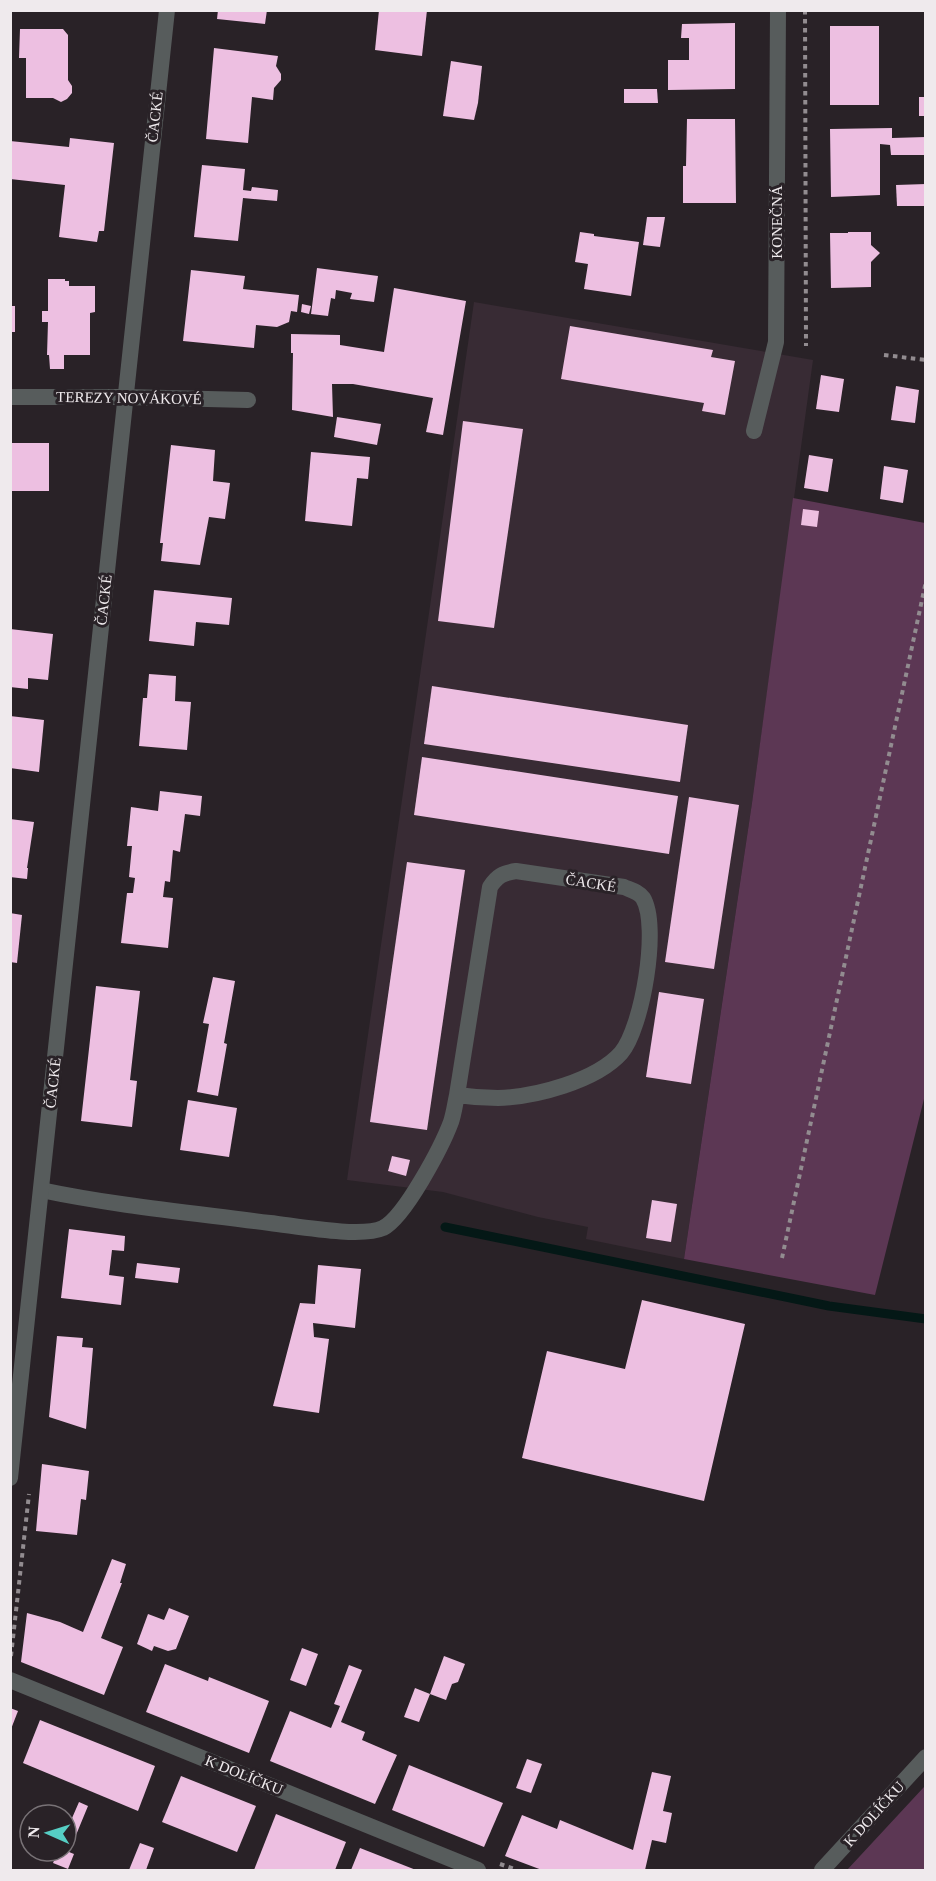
<svg xmlns="http://www.w3.org/2000/svg" width="936" height="1881" viewBox="0 0 936 1881" font-family="'Times New Roman',serif">
<style>
.built{fill:#382b34}
.green{fill:#5c3754}
.lines{fill:none;stroke-linecap:round;stroke-linejoin:round}
.stream{stroke:#041816;stroke-width:9}
.building{fill:#edbfe1}
.path{stroke:#928c90;stroke-width:4;stroke-dasharray:4.5 4.5;stroke-linecap:butt}
.minor{stroke:#575c5c;stroke-width:16}
.labels{text-anchor:middle;stroke-width:6;stroke-linejoin:round;paint-order:stroke}
.street-label{font-size:15px;fill:#efeaed;stroke:#292227}
</style>
<rect width="100%" height="100%" fill="#292227"/>
<polygon class="built" points="474,302 813,360 752,803 684,1259 586,1239 588,1227 538,1217 443,1192 347,1180"/>
<g class="green">
<polygon points="793,498 925,523 925,1095 875,1295 684,1259 752,803"/>
<polygon points="925,1785 925,1870 847,1870 924,1787"/>
</g>
<g class="lines">
<polyline class="stream" points="445,1227 829,1306 926,1319"/>
</g>
<g class="building">
<polygon points="218,10 267,10 265,24 217,19"/>
<polygon points="379,10 427,10 422,56 375,50"/>
<polygon points="735,23 735,89 668,90 668,60 689,60 689,38 681,38 682,24"/>
<rect x="830" y="26" width="49" height="79"/>
<polygon points="20,29 63,29 68,35 68,80 72,86 72,93 67,99 61,102 53,98 26,98 26,58 19,58"/>
<polygon points="214,48 278,56 276,66 281,74 281,80 274,88 273,100 252,97 248,143 206,139"/>
<polygon points="451,61 482,66 478,103 474,120 443,116"/>
<polygon points="624,89 657,89 658,103 624,103"/>
<rect x="919" y="97" width="7" height="19"/>
<polygon points="687,119 735,119 736,203 683,203 683,166 686,166"/>
<polygon points="892,128 892,138 926,137 926,155 891,155 890,145 880,144 880,195 831,197 830,129"/>
<polygon points="70,138 114,143 104,231 99,231 97,242 59,237 65,185 10,179 10,141 69,147"/>
<polygon points="202,165 245,169 243,190 251,191 252,187 278,190 277,201 243,198 238,241 194,237"/>
<polygon points="926,184 926,206 897,206 896,185"/>
<polygon points="647,217 665,217 660,247 643,245"/>
<polygon points="580,232 594,234 594,236 639,242 631,296 584,289 588,264 575,262"/>
<polygon points="848,232 871,232 871,245 880,253 871,262 871,287 831,288 830,233 848,233"/>
<polygon points="317,268 378,276 374,302 350,299 352,293 336,290 335,299 331,298 328,316 311,314"/>
<polygon points="191,270 245,276 243,289 299,295 297,312 291,311 289,322 277,327 256,325 254,348 183,341"/>
<polygon points="48,279 65,279 65,281 69,281 69,286 95,286 95,312 90,313 90,355 64,355 64,369 50,369 49,355 47,355 48,322 42,322 42,311 48,311"/>
<polygon points="394,288 466,301 443,435 426,432 433,398 353,384 332,384 333,417 292,410 293,353 291,353 291,334 340,335 340,345 384,352"/>
<polygon points="302,304 311,306 309,314 301,312"/>
<rect x="10" y="306" width="5" height="26"/>
<polygon points="570,326 713,350 711,357 735,361 725,415 702,411 704,403 561,379"/>
<polygon points="821,375 844,379 839,412 816,409"/>
<polygon points="896,386 919,390 915,423 891,420"/>
<polygon points="337,417 381,424 377,445 334,437"/>
<polygon points="463,421 523,429 494,628 438,621"/>
<rect x="10" y="443" width="39" height="48"/>
<polygon points="171,445 215,450 213,481 230,483 225,519 209,517 200,565 161,561 163,543 160,543"/>
<polygon points="311,452 370,457 368,479 357,478 352,526 305,521"/>
<polygon points="809,455 833,459 828,492 804,488"/>
<polygon points="884,466 908,470 903,503 880,499"/>
<polygon points="803,509 819,511 817,527 801,525"/>
<polygon points="154,590 232,598 229,625 196,622 194,646 149,641"/>
<polygon points="10,629 53,634 48,680 28,678 28,689 10,687"/>
<polygon points="149,674 176,676 175,701 191,702 187,750 139,746 143,698 147,698"/>
<polygon points="432,686 688,725 680,782 424,744"/>
<polygon points="10,716 44,720 39,772 10,768"/>
<polygon points="422,757 678,796 669,854 414,815"/>
<polygon points="160,791 202,796 200,816 185,814 180,852 173,850 170,882 165,881 163,897 173,898 168,948 121,943 127,893 133,893 135,878 129,877 132,846 127,846 131,807 158,811"/>
<polygon points="689,797 739,805 714,969 665,962"/>
<polygon points="10,819 34,822 27,868 28,868 27,879 10,877"/>
<polygon points="407,862 465,870 427,1130 370,1122"/>
<polygon points="10,913 22,915 17,963 10,962"/>
<polygon points="213,977 235,981 224,1043 227,1044 218,1096 197,1092 209,1024 203,1023"/>
<polygon points="96,986 140,991 130,1080 137,1081 132,1127 81,1121"/>
<polygon points="659,992 704,999 691,1084 646,1077"/>
<polygon points="188,1100 237,1108 229,1157 180,1150"/>
<polygon points="392,1156 410,1160 406,1176 388,1171"/>
<polygon points="652,1200 677,1204 671,1242 646,1238"/>
<polygon points="69,1229 125,1236 124,1251 112,1250 109,1275 124,1277 121,1305 61,1298"/>
<polygon points="137,1263 180,1268 178,1283 135,1278"/>
<polygon points="318,1265 361,1269 355,1328 313,1323 314,1337 329,1339 319,1413 273,1406 300,1303 315,1304"/>
<polygon points="642,1300 745,1324 704,1501 522,1458 547,1351 625,1369"/>
<polygon points="57,1336 83,1338 82,1347 93,1348 86,1429 49,1417"/>
<polygon points="42,1464 89,1471 86,1500 81,1499 77,1535 36,1531"/>
<polygon points="112,1559 126,1564 120,1583 122,1583 101,1638 123,1647 104,1695 21,1662 27,1613 60,1622 83,1632"/>
<polygon points="169,1608 189,1616 176,1649 168,1651 154,1646 152,1651 137,1644 148,1614 164,1620"/>
<polygon points="302,1648 318,1654 306,1686 290,1680"/>
<polygon points="444,1656 465,1664 458,1682 452,1684 446,1700 430,1694 419,1722 404,1717 415,1688 430,1694"/>
<polygon points="165,1664 208,1681 209,1677 269,1701 249,1753 146,1712"/>
<polygon points="349,1665 362,1670 341,1722 365,1732 362,1740 397,1755 375,1804 270,1761 290,1711 331,1728 340,1706 334,1704"/>
<polygon points="10,1708 18,1711 11,1729 10,1729"/>
<polygon points="40,1720 155,1766 138,1811 23,1763"/>
<polygon points="527,1759 542,1764 531,1793 516,1788"/>
<polygon points="409,1765 503,1803 484,1847 392,1810"/>
<polygon points="652,1772 671,1776 663,1811 672,1813 666,1843 652,1840 645,1870 542,1870 505,1856 522,1815 557,1829 560,1820 633,1850"/>
<polygon points="181,1776 256,1806 237,1852 162,1822"/>
<polygon points="79,1802 88,1806 69,1852 74,1854 68,1869 53,1863 58,1851 66,1851 66,1832"/>
<polygon points="276,1814 346,1842 335,1870 254,1870"/>
<polygon points="140,1843 154,1848 146,1870 129,1870"/>
<polygon points="360,1848 416,1870 351,1870"/>
</g>
<g class="lines">
<g class="path">
<polyline points="805,10 806,346"/>
<polyline points="884,355 926,360"/>
<polyline points="782,1258 926,581"/>
<polyline points="11,1656 29,1494"/>
<polyline points="500,1864 517,1870"/>
</g>
<g class="minor">
<polyline points="10,397 126,397 248,400"/>
<polyline points="754,431 776,342 778,10"/>
<path d="M41,1190c76,16 153,23 229,33 27,3 91,15 113,5 22,-11 59,-82 68,-106 3,-9 4,-18 6,-27l33,-208c7,-11 13,-14 26,-16l108,16c7,3 15,5 19,11 17,28 -1,131 -22,155 -25,28 -86,44 -123,45 -13,0 -27,-1 -41,-3"/>
<polyline points="10,1478 167,10"/>
<polyline points="10,1680 478,1870"/>
<polyline points="822,1870 926,1757"/>
</g>
</g>
<g class="labels">
<g class="street-label">
<text transform="translate(155 117) rotate(-84)" y="5">ČACKÉ</text>
<text transform="translate(777 222) rotate(-90)" y="5">KONEČNÁ</text>
<text transform="translate(129 398) rotate(1)" y="5">TEREZY NOVÁKOVÉ</text>
<text transform="translate(104 600) rotate(-84)" y="5">ČACKÉ</text>
<text transform="translate(591 883) rotate(9)" y="5">ČACKÉ</text>
<text transform="translate(53 1083) rotate(-84)" y="5">ČACKÉ</text>
<text transform="translate(244 1775) rotate(22)" y="5">K DOLÍČKU</text>
<text transform="translate(874 1814) rotate(-48)" y="5">K DOLÍČKU</text>
</g>
</g>
<rect width="936" height="1881" fill="none" stroke="#efeaed" stroke-width="24"/>
<g transform="translate(48 1833) rotate(273)"><circle r="28" fill="#292227" stroke="#787276" stroke-width="1.5"/>
<path d="M0-4.5L10 22L0 15L-10 22Z" fill="#56cec4"/>
<text y="-9" font-size="16" font-weight="bold" text-anchor="middle" fill="#efeaed">N</text>
</g>
</svg>
